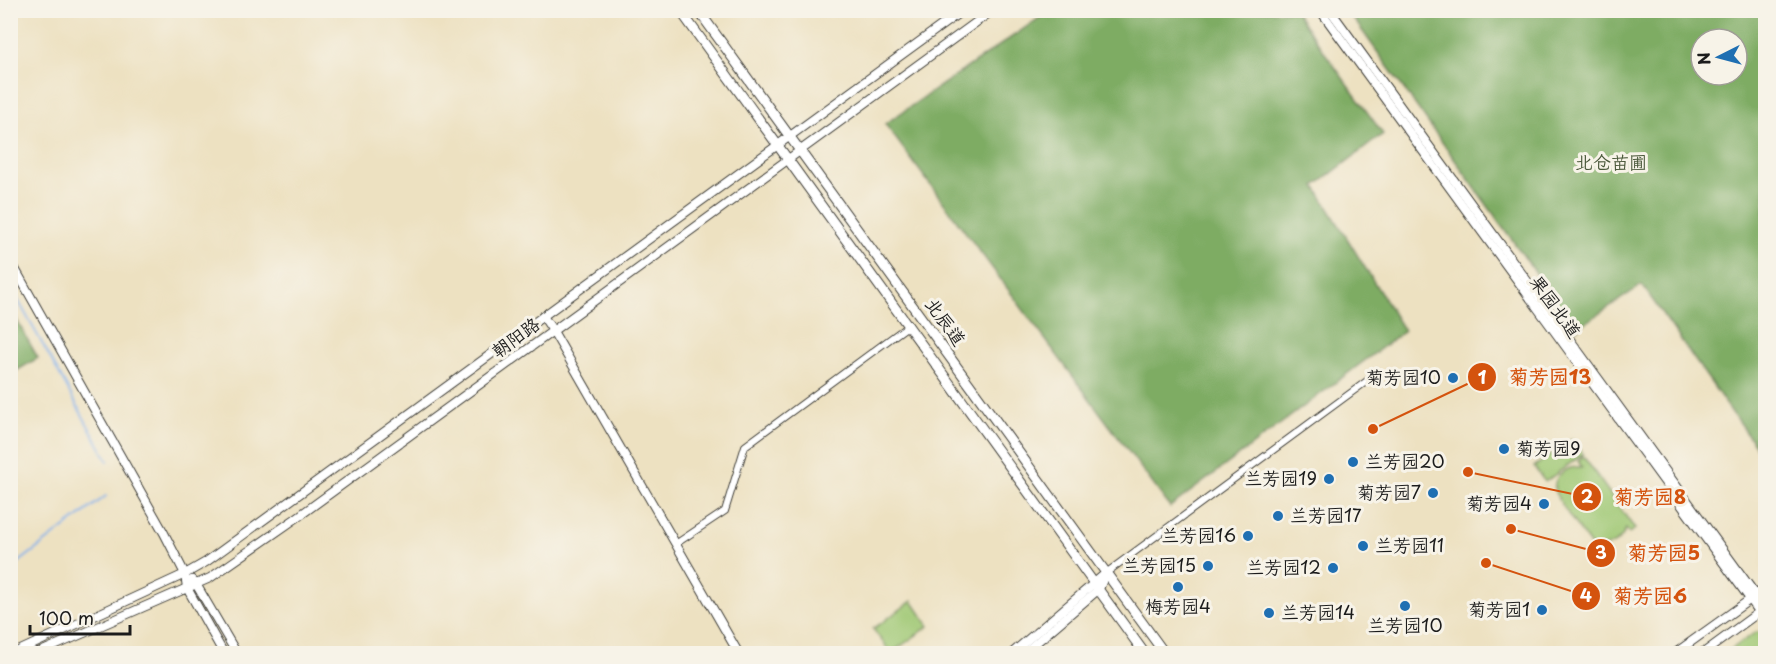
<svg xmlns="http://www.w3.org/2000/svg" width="1776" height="664" viewBox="0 0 1776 664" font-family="'Playpen Sans','LXGW WenKai TC',sans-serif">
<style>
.green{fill:#9ec772;stroke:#5d7247;stroke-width:1.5}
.forest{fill:#7eac64;stroke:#4d6440;stroke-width:1.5;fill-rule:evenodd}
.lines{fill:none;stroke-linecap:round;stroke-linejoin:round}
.stream{stroke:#80b0eb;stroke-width:2}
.minor-casing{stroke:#3b3a35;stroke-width:8}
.tertiary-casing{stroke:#3b3a35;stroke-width:10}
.secondary-casing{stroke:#3b3a35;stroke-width:10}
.primary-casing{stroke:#3b3a35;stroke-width:11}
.minor{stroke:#fff;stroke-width:6}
.tertiary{stroke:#fff;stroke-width:8}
.secondary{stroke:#fff;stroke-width:8}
.primary{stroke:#fff;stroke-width:9}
.poi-dot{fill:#1f6fb2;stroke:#f7f3e8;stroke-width:2}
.labels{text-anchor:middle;stroke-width:6;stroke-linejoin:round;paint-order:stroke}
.park-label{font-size:18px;fill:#4a583a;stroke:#f7f3e8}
.street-label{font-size:18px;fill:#1c1c1c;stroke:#f7f3e8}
.poi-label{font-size:18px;fill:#1c1c1c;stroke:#f7f3e8;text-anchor:end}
.leader{fill:none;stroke:#d4530e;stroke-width:2}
.callout-dot{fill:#d4530e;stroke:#f7f3e8;stroke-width:2}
.mark-label{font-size:18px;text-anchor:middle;font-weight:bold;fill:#fff}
.callout-label{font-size:20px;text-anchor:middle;font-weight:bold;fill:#d4530e;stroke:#f7f3e8;stroke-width:6;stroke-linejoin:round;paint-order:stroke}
</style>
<rect width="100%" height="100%" fill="#f7f3e8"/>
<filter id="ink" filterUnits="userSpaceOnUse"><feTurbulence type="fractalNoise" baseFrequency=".0167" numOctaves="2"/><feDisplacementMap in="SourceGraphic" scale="12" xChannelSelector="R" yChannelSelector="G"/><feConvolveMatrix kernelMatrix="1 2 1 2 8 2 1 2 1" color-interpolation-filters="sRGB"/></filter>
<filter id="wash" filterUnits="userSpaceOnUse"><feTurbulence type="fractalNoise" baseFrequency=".008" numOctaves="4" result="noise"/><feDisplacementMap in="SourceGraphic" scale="24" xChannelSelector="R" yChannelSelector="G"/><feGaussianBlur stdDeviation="1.35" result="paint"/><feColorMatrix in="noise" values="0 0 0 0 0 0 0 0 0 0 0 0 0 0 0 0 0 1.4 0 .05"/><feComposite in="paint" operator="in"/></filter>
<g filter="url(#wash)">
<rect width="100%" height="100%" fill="#ede1c1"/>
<g class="green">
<polygon points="1572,439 1583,454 1545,482 1534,467"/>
<path d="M1583,456l52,73 -6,4 -3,-4c-6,15 -19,21 -35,17 -6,-9 -35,-46 -36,-55 -3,-17 13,-25 27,-24l-4,-6z"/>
<polygon points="912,601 929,626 891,653 873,629"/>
<polygon points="1756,632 1760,632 1765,635 1765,653 1726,653"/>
</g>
<g class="forest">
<polygon points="1051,10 1295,11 1383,134 1315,186 1404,331 1170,507 885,124"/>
<path d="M1348,11h417v436l-6,4 -117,-166 -66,44zM1701,39h36v36h-36z"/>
<polygon points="11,310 38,358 11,374 10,374"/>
</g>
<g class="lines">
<g class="stream">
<polyline points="10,286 108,461"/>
<polyline points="10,569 106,496"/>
</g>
</g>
</g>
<g filter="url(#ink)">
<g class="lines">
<g class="minor-casing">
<g id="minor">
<polyline points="677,543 725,511 745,446 909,325"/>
<polyline points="1106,573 1367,381"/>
</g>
</g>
<g class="tertiary-casing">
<g id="tertiary">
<polyline points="1320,10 1766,621"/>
<polyline points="1330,10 1766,609"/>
<polyline points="10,260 164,533 185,574"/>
<polyline points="543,316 553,331 739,654"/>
<polyline points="1011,654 1106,573"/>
<polyline points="1023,654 1099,589 1105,575"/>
</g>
</g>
<g class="secondary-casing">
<g id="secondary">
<polyline points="185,574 187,588 224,654"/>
<polyline points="192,580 196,584 237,654"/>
<polyline points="12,654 185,574 206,562 963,10"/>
<polyline points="36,654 210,578 295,519 993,10"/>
<polyline points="1674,654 1766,588"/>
<polyline points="1702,654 1766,607"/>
</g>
</g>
<g class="primary-casing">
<g id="primary">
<polyline points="680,10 1145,654"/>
<polyline points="698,10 1165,654"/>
</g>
</g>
<use href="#minor" class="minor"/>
<use href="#tertiary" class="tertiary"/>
<use href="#secondary" class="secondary"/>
<use href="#primary" class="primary"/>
</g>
</g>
<g class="poi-dot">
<circle cx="1453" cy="378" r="6"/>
<circle cx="1504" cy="449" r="6"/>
<circle cx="1353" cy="462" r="6"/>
<circle cx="1329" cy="479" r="6"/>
<circle cx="1433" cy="493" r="6"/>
<circle cx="1544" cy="504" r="6"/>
<circle cx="1278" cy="516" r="6"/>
<circle cx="1248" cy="536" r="6"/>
<circle cx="1363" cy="546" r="6"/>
<circle cx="1208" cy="566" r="6"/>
<circle cx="1333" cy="568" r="6"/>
<circle cx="1178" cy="587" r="6"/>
<circle cx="1405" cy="606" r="6"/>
<circle cx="1542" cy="610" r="6"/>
<circle cx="1269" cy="613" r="6"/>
</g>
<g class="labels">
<g class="park-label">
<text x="1611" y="169">北仓苗圃</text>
</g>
<g class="street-label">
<text transform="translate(1555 307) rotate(54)" y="6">果园北道</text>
<text transform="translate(945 322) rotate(54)" y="6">北辰道</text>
<text transform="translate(516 338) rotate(-36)" y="6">朝阳路</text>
</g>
<g class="poi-label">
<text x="1441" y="384">菊芳园10</text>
<text x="1516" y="455" text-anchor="start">菊芳园9</text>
<text x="1365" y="468" text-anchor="start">兰芳园20</text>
<text x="1317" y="485">兰芳园19</text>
<text x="1421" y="499">菊芳园7</text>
<text x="1532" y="510">菊芳园4</text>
<text x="1290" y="522" text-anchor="start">兰芳园17</text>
<text x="1236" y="542">兰芳园16</text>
<text x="1375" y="552" text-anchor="start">兰芳园11</text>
<text x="1196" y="572">兰芳园15</text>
<text x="1321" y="574">兰芳园12</text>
<text x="1178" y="613" text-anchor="middle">梅芳园4</text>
<text x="1530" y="616">菊芳园1</text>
<text x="1281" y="619" text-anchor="start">兰芳园14</text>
<text x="1405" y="632" text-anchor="middle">兰芳园10</text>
</g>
</g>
<path class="leader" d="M1373 429L1482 377M1468 472L1587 497M1511 529L1601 553M1486 563L1586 596"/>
<g class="callout-dot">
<circle cx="1373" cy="429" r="6"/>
<circle cx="1468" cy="472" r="6"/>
<circle cx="1511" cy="529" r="6"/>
<circle cx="1486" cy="563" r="6"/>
<circle cx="1482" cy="377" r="15"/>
<circle cx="1587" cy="497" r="15"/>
<circle cx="1601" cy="553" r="15"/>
<circle cx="1586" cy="596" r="15"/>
</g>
<g class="mark-label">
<text x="1482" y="384">1</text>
<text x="1587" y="503">2</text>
<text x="1601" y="559">3</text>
<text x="1586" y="602">4</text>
</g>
<g class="callout-label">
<text x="1550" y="384">菊芳园13</text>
<text x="1650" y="504">菊芳园8</text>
<text x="1664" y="560">菊芳园5</text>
<text x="1650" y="603">菊芳园6</text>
</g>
<rect width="1776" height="664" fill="none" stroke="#f7f3e8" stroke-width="36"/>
<g transform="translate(1719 57) rotate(264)"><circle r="28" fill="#f7f3e8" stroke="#9f9d96" stroke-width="1.5"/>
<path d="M0-4.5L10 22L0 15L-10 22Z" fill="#1f6fb2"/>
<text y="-9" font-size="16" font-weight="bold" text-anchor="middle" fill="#1c1c1c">N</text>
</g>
<path d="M30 625v9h100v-9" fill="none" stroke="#1c1c1c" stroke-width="3"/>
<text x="39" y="625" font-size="18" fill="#1c1c1c" stroke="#f7f3e8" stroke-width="4.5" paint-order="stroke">100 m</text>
</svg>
